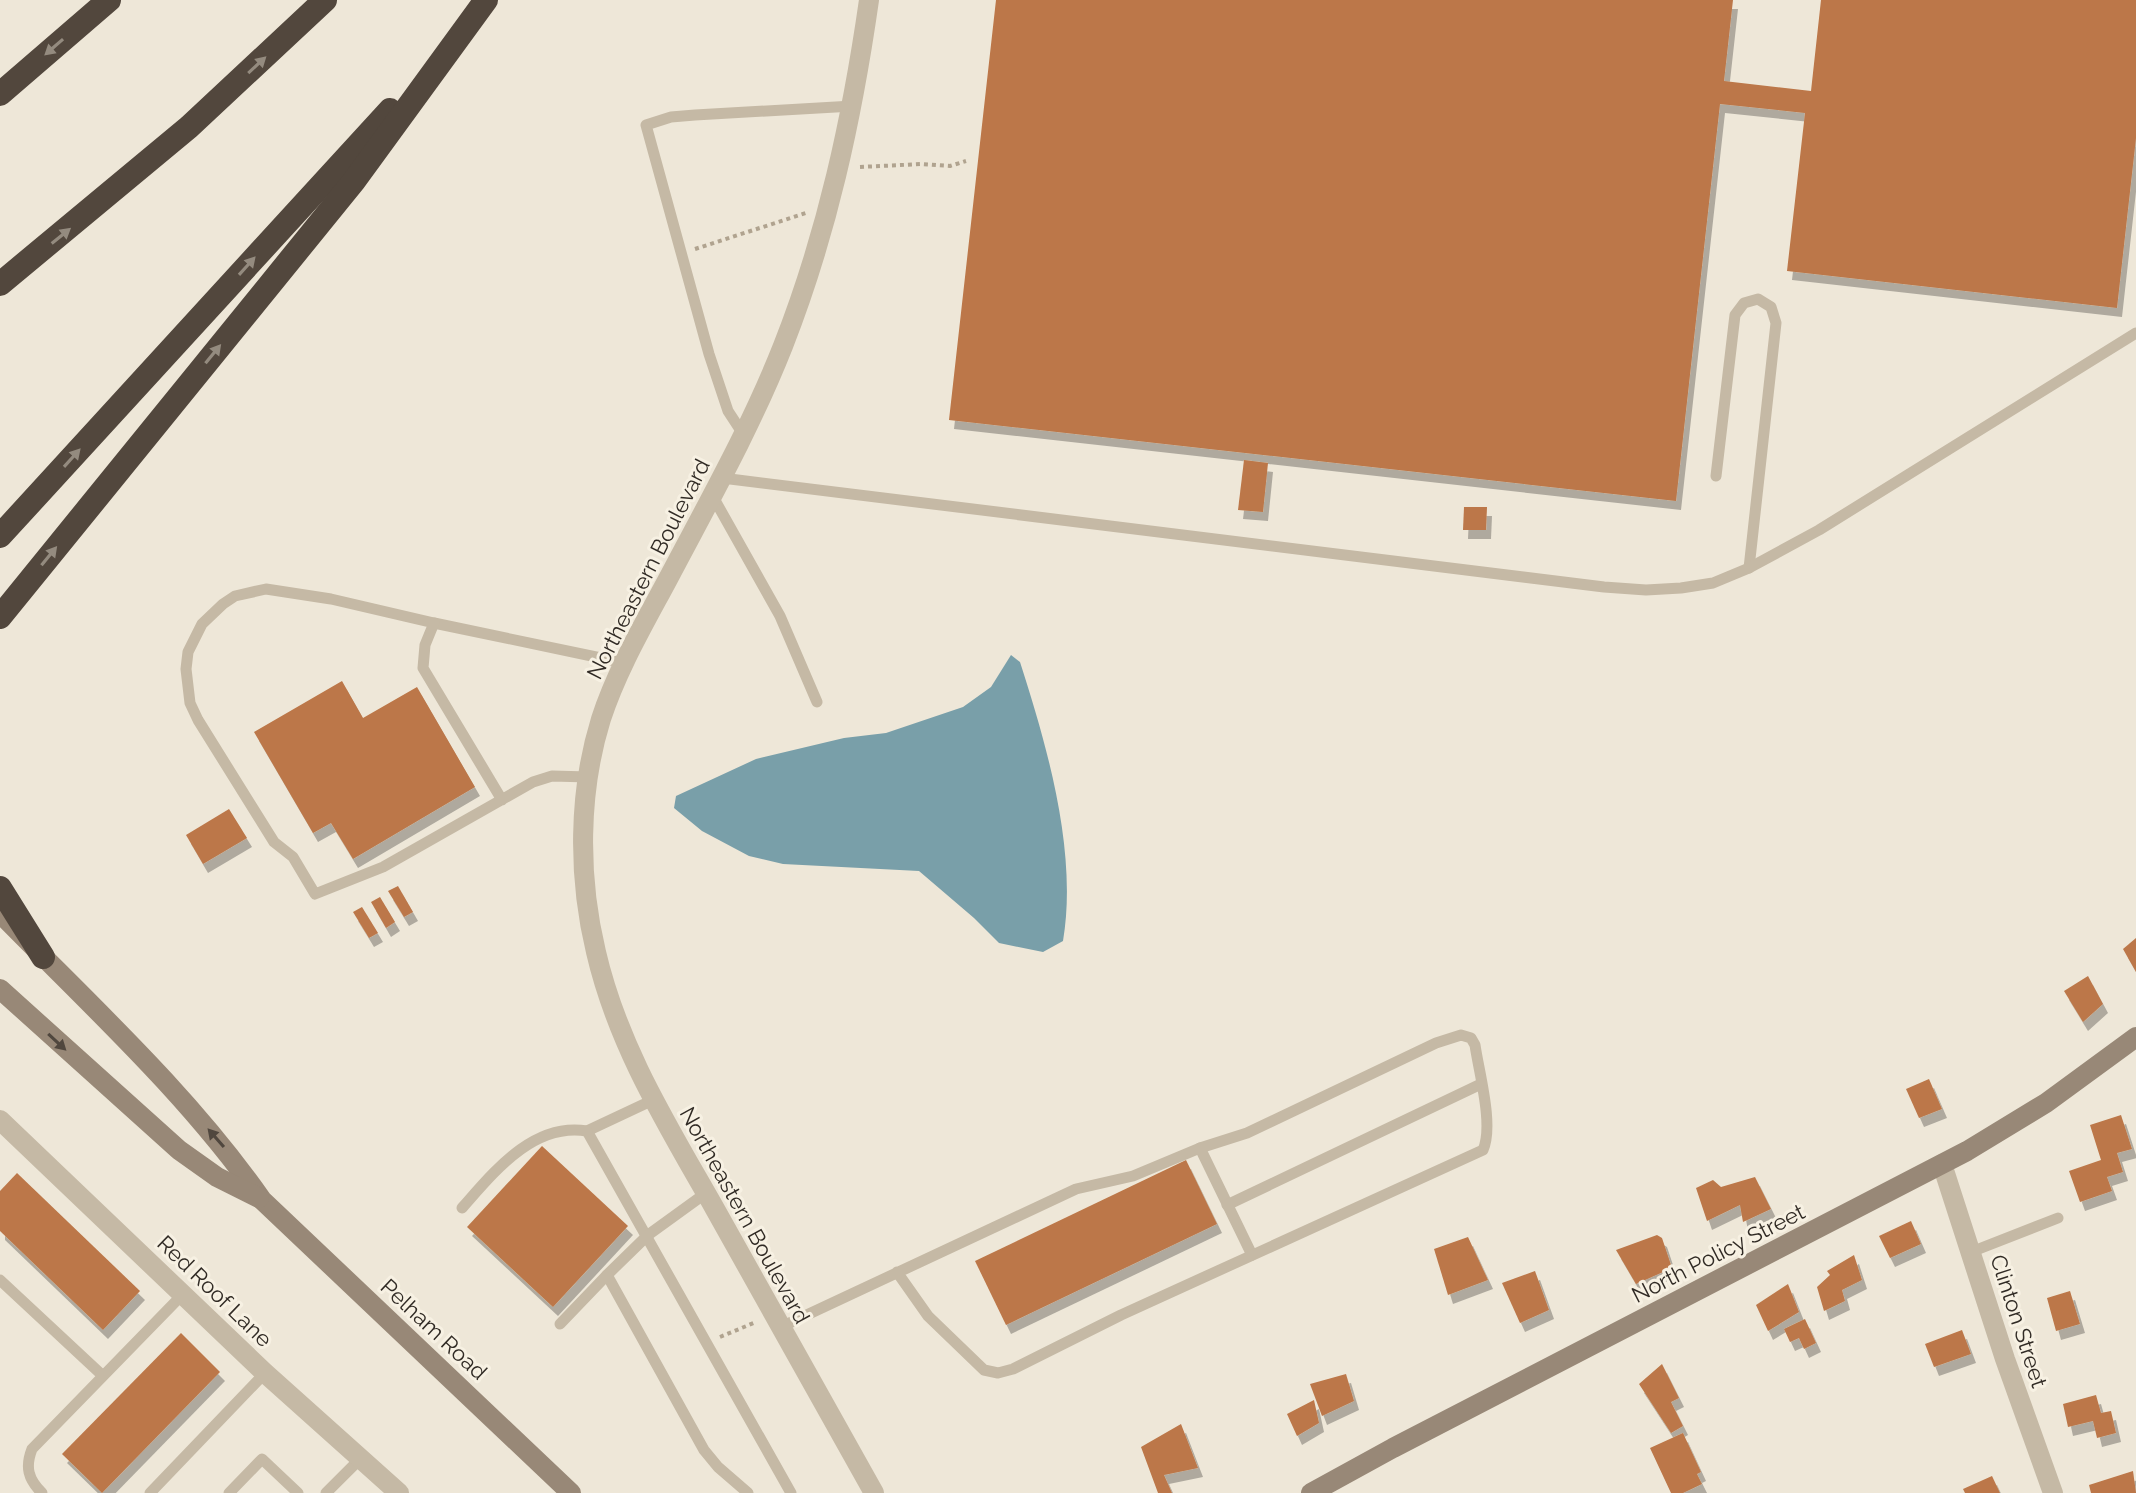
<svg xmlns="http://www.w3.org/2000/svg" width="2136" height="1493" viewBox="0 0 2136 1493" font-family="Raleway,sans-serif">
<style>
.water{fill:#799fa9}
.building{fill:#bc7748;filter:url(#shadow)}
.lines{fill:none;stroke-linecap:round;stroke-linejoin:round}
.path{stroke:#b0a38f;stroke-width:4;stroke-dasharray:4 4;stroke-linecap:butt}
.lane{stroke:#c5b9a5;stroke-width:11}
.street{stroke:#c5b9a5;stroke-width:20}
.secondary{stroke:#988877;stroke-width:20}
.highway{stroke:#52473d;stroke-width:24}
.oneway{fill:#948b7f}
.oneway2{fill:#50473e}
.labels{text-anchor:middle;stroke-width:6;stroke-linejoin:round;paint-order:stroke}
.street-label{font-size:22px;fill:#312b25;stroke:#f7f1e3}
</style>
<defs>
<filter id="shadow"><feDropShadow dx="5" dy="9" stdDeviation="0" flood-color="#0004"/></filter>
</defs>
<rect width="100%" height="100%" fill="#eee7d8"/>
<path class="water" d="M1011,655l9,7c27,84 58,190 43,279l-20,11 -44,-9 -25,-25 -55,-47 -136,-7 -34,-8 -47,-25 -28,-23 2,-12 80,-37 88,-21 42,-5 77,-26 28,-20z"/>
<g class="building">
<polygon points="996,0 1733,0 1724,81 1811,91 1821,0 2136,0 2136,138 2117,308 1787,271 1805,113 1720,104 1676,501 949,420"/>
<polygon points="1244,460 1268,463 1263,512 1238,510"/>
<polygon points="1464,507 1487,507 1486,530 1463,530"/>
<polygon points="342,681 363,718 417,687 475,787 353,859 331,823 313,833 254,732"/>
<polygon points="229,809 247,838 203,864 186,835"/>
<polygon points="398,886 413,912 404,917 388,891"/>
<polygon points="380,897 395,922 386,928 371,902"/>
<polygon points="362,907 378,933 369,938 353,912"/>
<polygon points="2136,938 2136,972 2123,949"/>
<polygon points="2088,976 2103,1004 2083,1022 2064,991"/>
<polygon points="1929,1079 1942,1109 1919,1118 1906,1089"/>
<polygon points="2121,1115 2132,1149 2117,1153 2123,1172 2107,1177 2112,1191 2080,1202 2069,1171 2101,1160 2090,1125"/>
<polygon points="542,1146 628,1226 553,1307 467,1227"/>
<polygon points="1186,1160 1217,1224 1006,1325 975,1261"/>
<polygon points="17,1173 140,1291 103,1330 0,1231 0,1191"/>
<polygon points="1755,1177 1771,1209 1743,1222 1740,1205 1707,1221 1696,1188 1713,1180 1721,1187"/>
<polygon points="1911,1221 1921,1244 1890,1258 1879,1236"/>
<polygon points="1657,1235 1662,1238 1672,1268 1636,1284 1616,1250"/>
<polygon points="1468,1237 1488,1280 1448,1295 1434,1249"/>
<polygon points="1854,1255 1862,1280 1842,1290 1845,1301 1824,1311 1817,1287 1830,1275 1827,1271"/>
<polygon points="1535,1271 1549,1310 1520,1323 1502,1283"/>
<polygon points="1788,1284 1799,1312 1768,1331 1756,1305"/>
<polygon points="2070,1291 2080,1324 2056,1331 2047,1298"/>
<polygon points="1805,1319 1816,1343 1804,1349 1799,1338 1790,1342 1784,1329"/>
<polygon points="1962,1330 1971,1354 1934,1367 1925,1344"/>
<polygon points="181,1333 220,1372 102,1493 62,1454"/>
<polygon points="1662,1364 1679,1398 1671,1402 1683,1426 1671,1433 1639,1384"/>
<polygon points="1346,1374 1354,1401 1322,1416 1310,1384"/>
<polygon points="2096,1395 2101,1413 2111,1411 2116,1433 2097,1438 2093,1421 2068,1427 2063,1404"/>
<polygon points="1314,1400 1319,1423 1297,1436 1287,1414"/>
<polygon points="1181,1424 1198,1468 1164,1475 1172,1493 1158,1493 1141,1447"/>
<polygon points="1683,1433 1701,1472 1697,1474 1702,1484 1683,1493 1671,1493 1650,1448"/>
<polygon points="2133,1471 2136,1493 2091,1493 2089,1485"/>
<polygon points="1992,1476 2000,1493 1965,1493 1963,1489"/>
</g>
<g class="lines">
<g class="path">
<polyline points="860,167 922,164 950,166 966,161"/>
<polyline points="695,249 806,213"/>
<polyline points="720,1337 756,1322"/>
</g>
<g class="lane">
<polyline points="743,434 728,411 709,354 646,125 671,117 695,115 853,106"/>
<polyline points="1716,476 1735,315 1744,303 1758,299 1771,307 1776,323 1749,568"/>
<polyline points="722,478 1604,587 1646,590 1681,588 1713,583 1749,568 1819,530 2136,333"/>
<polyline points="712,495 780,616 817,702"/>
<polyline points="434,623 625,663"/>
<polyline points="502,800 423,668 425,645 434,623 331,599 266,589 235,596 223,604 202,624 188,652 186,669 190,703 198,720 274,842 293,857 315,894 383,867 533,782 552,776 589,777"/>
<polyline points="653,1100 587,1131 791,1493"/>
<polyline points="1200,1148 1252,1255"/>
<polyline points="706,1193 648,1235 607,1275 704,1450 718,1467 748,1493"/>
<polyline points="1227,1205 1481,1084"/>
<path d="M462,1208c32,-36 71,-86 125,-77"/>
<polyline points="1971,1252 2058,1218"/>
<polyline points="0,1280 102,1375"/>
<polyline points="560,1324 607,1275"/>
<path d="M781,1327l295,-138 57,-13 67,-28 47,-15 189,-90 25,-8 10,3 4,7c4,28 19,80 8,105l-362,165 -108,54 -15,4 -14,-3 -56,-54 -31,-44"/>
<path d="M42,1493c-14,-14 -17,-26 -10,-44l152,-156"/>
<polyline points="150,1493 265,1373"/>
<polyline points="229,1493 262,1459 298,1493"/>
<polyline points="326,1493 361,1458"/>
</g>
<g class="street">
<path d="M869,0c-17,119 -42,234 -86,346 -32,81 -75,157 -115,233 -24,45 -51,91 -67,140 -23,74 -23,158 -5,233 22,95 72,174 119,257 53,95 106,189 159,284"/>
<polyline points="0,1120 265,1373 399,1493"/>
<polyline points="1942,1164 2005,1359 2053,1493"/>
</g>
<g class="secondary">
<path d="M0,913c90,92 188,181 262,287l309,293"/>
<polyline points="0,989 179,1150 217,1177 259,1198"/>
<polyline points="1311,1493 1393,1448 1967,1151 2046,1103 2136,1037"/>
</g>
<g class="highway">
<polyline points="0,94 109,0"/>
<polyline points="0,284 189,127 325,0"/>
<polyline points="0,536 390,110"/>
<polyline points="0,617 354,181 486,0"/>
<polyline points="0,888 43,957"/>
</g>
</g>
<defs><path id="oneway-solid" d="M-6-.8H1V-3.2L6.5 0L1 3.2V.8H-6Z" transform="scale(2)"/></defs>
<g class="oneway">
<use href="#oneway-solid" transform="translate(54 47) rotate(139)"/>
<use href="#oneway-solid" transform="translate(257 65) rotate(-43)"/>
<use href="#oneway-solid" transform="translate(61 236) rotate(-39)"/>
<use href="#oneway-solid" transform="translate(247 266) rotate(-48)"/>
<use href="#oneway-solid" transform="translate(213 354) rotate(-51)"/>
<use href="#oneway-solid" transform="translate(72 458) rotate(-48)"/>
<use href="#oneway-solid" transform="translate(49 556) rotate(-51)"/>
</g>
<g class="oneway2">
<use href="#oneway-solid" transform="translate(57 1042) rotate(43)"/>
<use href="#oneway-solid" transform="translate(216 1138) rotate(-131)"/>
</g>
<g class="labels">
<g class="street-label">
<text transform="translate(648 569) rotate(-63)" y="8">Northeastern Boulevard</text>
<text transform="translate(745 1215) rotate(61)" y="8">Northeastern Boulevard</text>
<text transform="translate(1718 1253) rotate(-27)" y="8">North Policy Street</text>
<text transform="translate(215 1291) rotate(44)" y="8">Red Roof Lane</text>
<text transform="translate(2019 1321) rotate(72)" y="8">Clinton Street</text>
<text transform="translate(434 1329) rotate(43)" y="8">Pelham Road</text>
</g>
</g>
</svg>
